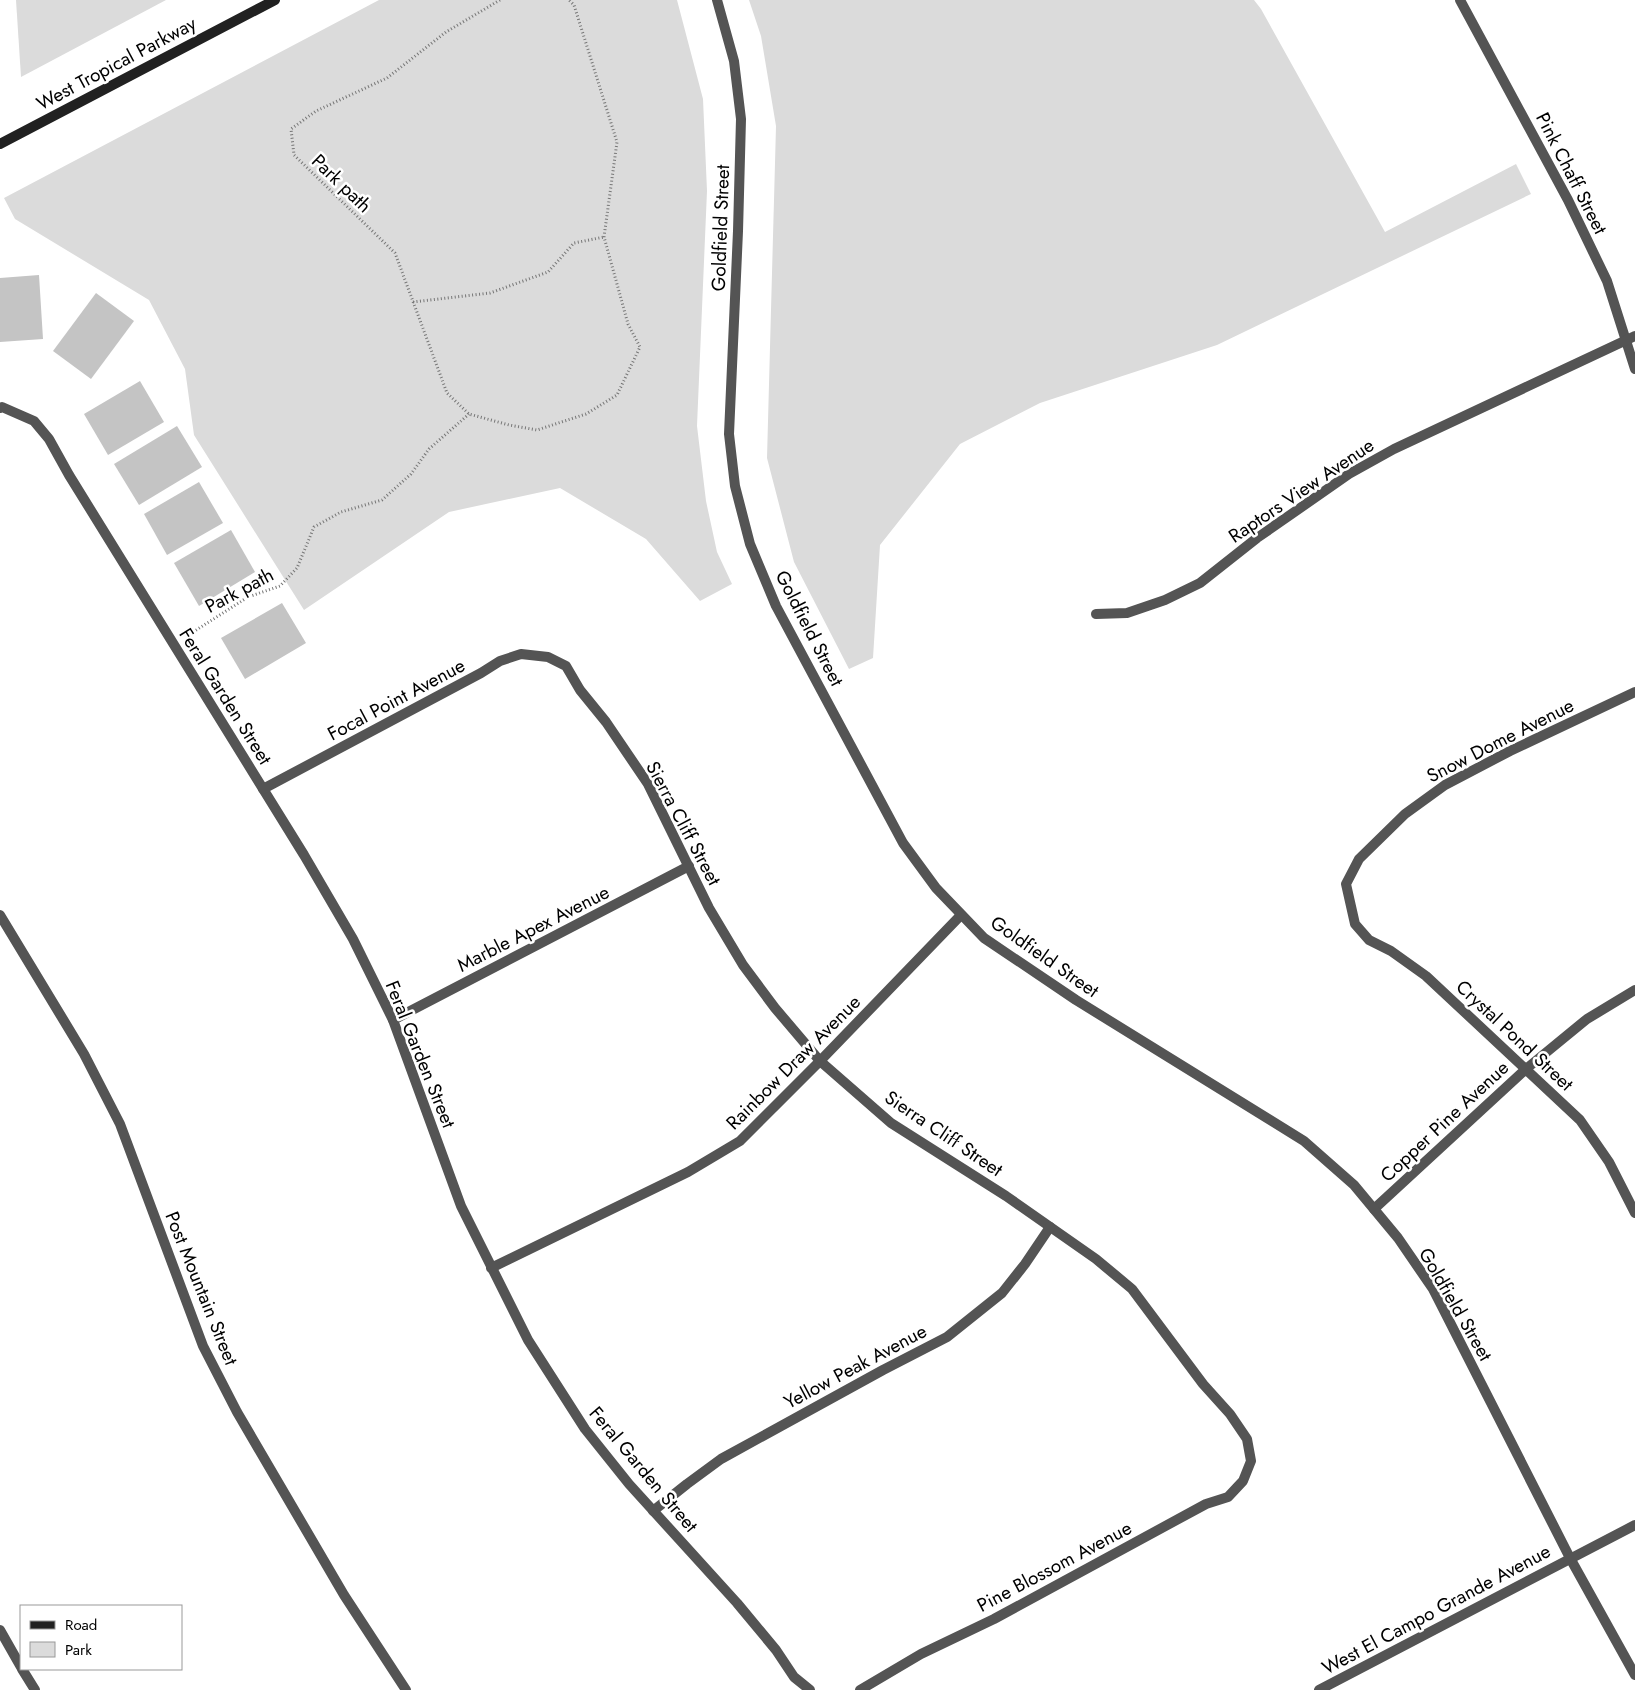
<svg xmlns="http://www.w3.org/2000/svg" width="1635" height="1690" viewBox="0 0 1635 1690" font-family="Jost,sans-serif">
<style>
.green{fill:#dbdbdb}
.building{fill:#c4c4c4}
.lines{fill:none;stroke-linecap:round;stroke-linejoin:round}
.path{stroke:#767676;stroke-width:3;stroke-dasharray:1 2.5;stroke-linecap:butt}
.minor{stroke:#545454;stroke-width:10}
.tertiary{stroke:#545454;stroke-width:10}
.secondary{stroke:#212121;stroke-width:10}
.labels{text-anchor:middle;stroke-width:5;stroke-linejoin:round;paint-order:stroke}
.street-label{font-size:19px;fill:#000;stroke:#fff}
</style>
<rect width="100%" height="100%" fill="#fff"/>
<g class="green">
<polygon points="16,0 166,0 21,77"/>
<polygon points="379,0 677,0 703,99 707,191 697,426 706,501 717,552 732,584 700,601 646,539 560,488 449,512 304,610 194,435 185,369 149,300 15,219 4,198"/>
<polygon points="749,0 1254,0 1261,9 1385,232 1516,164 1531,194 1217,345 1040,403 960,444 880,545 873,658 849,669 794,562 767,458 776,126 761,36"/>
</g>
<g class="building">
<polygon points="39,275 43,339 0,342 0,278"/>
<polygon points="96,293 134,321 91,379 53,351"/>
<polygon points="140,381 164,422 108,455 84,414"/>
<polygon points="177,426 202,467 139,505 114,464"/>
<polygon points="199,482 223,523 167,555 144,514"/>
<polygon points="231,530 255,572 199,606 174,563"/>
<polygon points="282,603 306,643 245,679 221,638"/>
</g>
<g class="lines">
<g class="path">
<polyline points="500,0 446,32 387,78 316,111 291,129 294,155 395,253 447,393 469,414 509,425 537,430 586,414 617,395 640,347 628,324 604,237 617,142 574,5 569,0"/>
<polyline points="413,302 490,293 548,272 574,243 604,237"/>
<polyline points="190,634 248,597 280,586 297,568 314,527 341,512 382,500 411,474 429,449 469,414"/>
</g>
<g class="minor">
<polyline points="1460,0 1568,200 1607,281 1635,369"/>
<polyline points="0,408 2,407 34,421 49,439 69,475 304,855 353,939 393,1020 461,1206 528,1340 585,1429 629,1484 737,1603 776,1650 794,1677 810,1690"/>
<polyline points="1096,614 1127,613 1165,600 1200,583 1257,538 1349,474 1394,449 1635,336"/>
<polyline points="1635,692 1510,751 1445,785 1405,814 1359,859 1346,884 1355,924 1369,940 1391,951 1426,976 1580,1120 1609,1162 1635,1213"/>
<polyline points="263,789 481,673 500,661 521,654 548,657 566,666 580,690 606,722 648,784 709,908 743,965 775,1008 820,1061 891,1123 1006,1196 1096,1259 1132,1289 1203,1384 1230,1414 1247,1439 1251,1461 1243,1481 1228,1497 1206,1504 994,1619 921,1654 860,1690"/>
<polyline points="0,915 84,1054 120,1124 203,1346 237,1412 344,1595 406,1690"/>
<polyline points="393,1020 689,866"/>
<polyline points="1374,1209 1526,1069 1587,1019 1635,990"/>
<polyline points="491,1268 688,1172 740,1141 820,1061 961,915"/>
<polyline points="653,1511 687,1484 721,1459 883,1370 947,1337 1002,1293 1025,1264 1050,1227"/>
<polyline points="0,1630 21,1667"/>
<polyline points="22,1669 35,1690"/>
</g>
<g class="tertiary">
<polyline points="717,0 734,61 741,119 738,231 729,434 735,486 750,544 776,606 903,843 936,888 984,938 1076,1000 1304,1141 1354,1185 1398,1238 1433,1289 1570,1558 1635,1675"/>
<polyline points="1319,1690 1635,1525"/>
</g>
<polyline class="secondary" points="0,144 275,0"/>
</g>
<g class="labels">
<g class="street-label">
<text transform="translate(116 63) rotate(-28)" y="7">West Tropical Parkway</text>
<text transform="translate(1572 173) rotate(63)" y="7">Pink Chaff Street</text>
<text transform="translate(342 183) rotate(44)" y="7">Park path</text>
<text transform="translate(720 228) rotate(-88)" y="7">Goldfield Street</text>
<text transform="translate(1301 490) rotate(-34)" y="7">Raptors View Avenue</text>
<text transform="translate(239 590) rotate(-28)" y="7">Park path</text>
<text transform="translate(810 628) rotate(63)" y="7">Goldfield Street</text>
<text transform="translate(226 696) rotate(58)" y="7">Feral Garden Street</text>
<text transform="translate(396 699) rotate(-28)" y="7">Focal Point Avenue</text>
<text transform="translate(1500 740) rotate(-27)" y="7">Snow Dome Avenue</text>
<text transform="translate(684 823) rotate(62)" y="7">Sierra Cliff Street</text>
<text transform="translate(533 928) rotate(-27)" y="7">Marble Apex Avenue</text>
<text transform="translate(1045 956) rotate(35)" y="7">Goldfield Street</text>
<text transform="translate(1515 1035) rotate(43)" y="7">Crystal Pond Street</text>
<text transform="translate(421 1054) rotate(68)" y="7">Feral Garden Street</text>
<text transform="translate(793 1062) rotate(-45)" y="7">Rainbow Draw Avenue</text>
<text transform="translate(1444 1121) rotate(-43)" y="7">Copper Pine Avenue</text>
<text transform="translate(944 1133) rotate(34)" y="7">Sierra Cliff Street</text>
<text transform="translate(202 1288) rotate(68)" y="7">Post Mountain Street</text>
<text transform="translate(1456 1304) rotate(60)" y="7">Goldfield Street</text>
<text transform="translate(855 1366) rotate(-28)" y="7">Yellow Peak Avenue</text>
<text transform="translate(644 1469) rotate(50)" y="7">Feral Garden Street</text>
<text transform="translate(1054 1566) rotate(-28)" y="7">Pine Blossom Avenue</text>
<text transform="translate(1436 1609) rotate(-28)" y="7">West El Campo Grande Avenue</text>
</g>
</g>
<rect x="20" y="1605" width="162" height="65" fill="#ffffff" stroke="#999999"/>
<rect x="30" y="1621" width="25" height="8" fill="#212121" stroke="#999999"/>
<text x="65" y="1630" font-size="15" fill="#000000">Road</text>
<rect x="30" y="1642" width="25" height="15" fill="#dbdbdb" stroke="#999999"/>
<text x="65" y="1655" font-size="15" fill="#000000">Park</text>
</svg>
